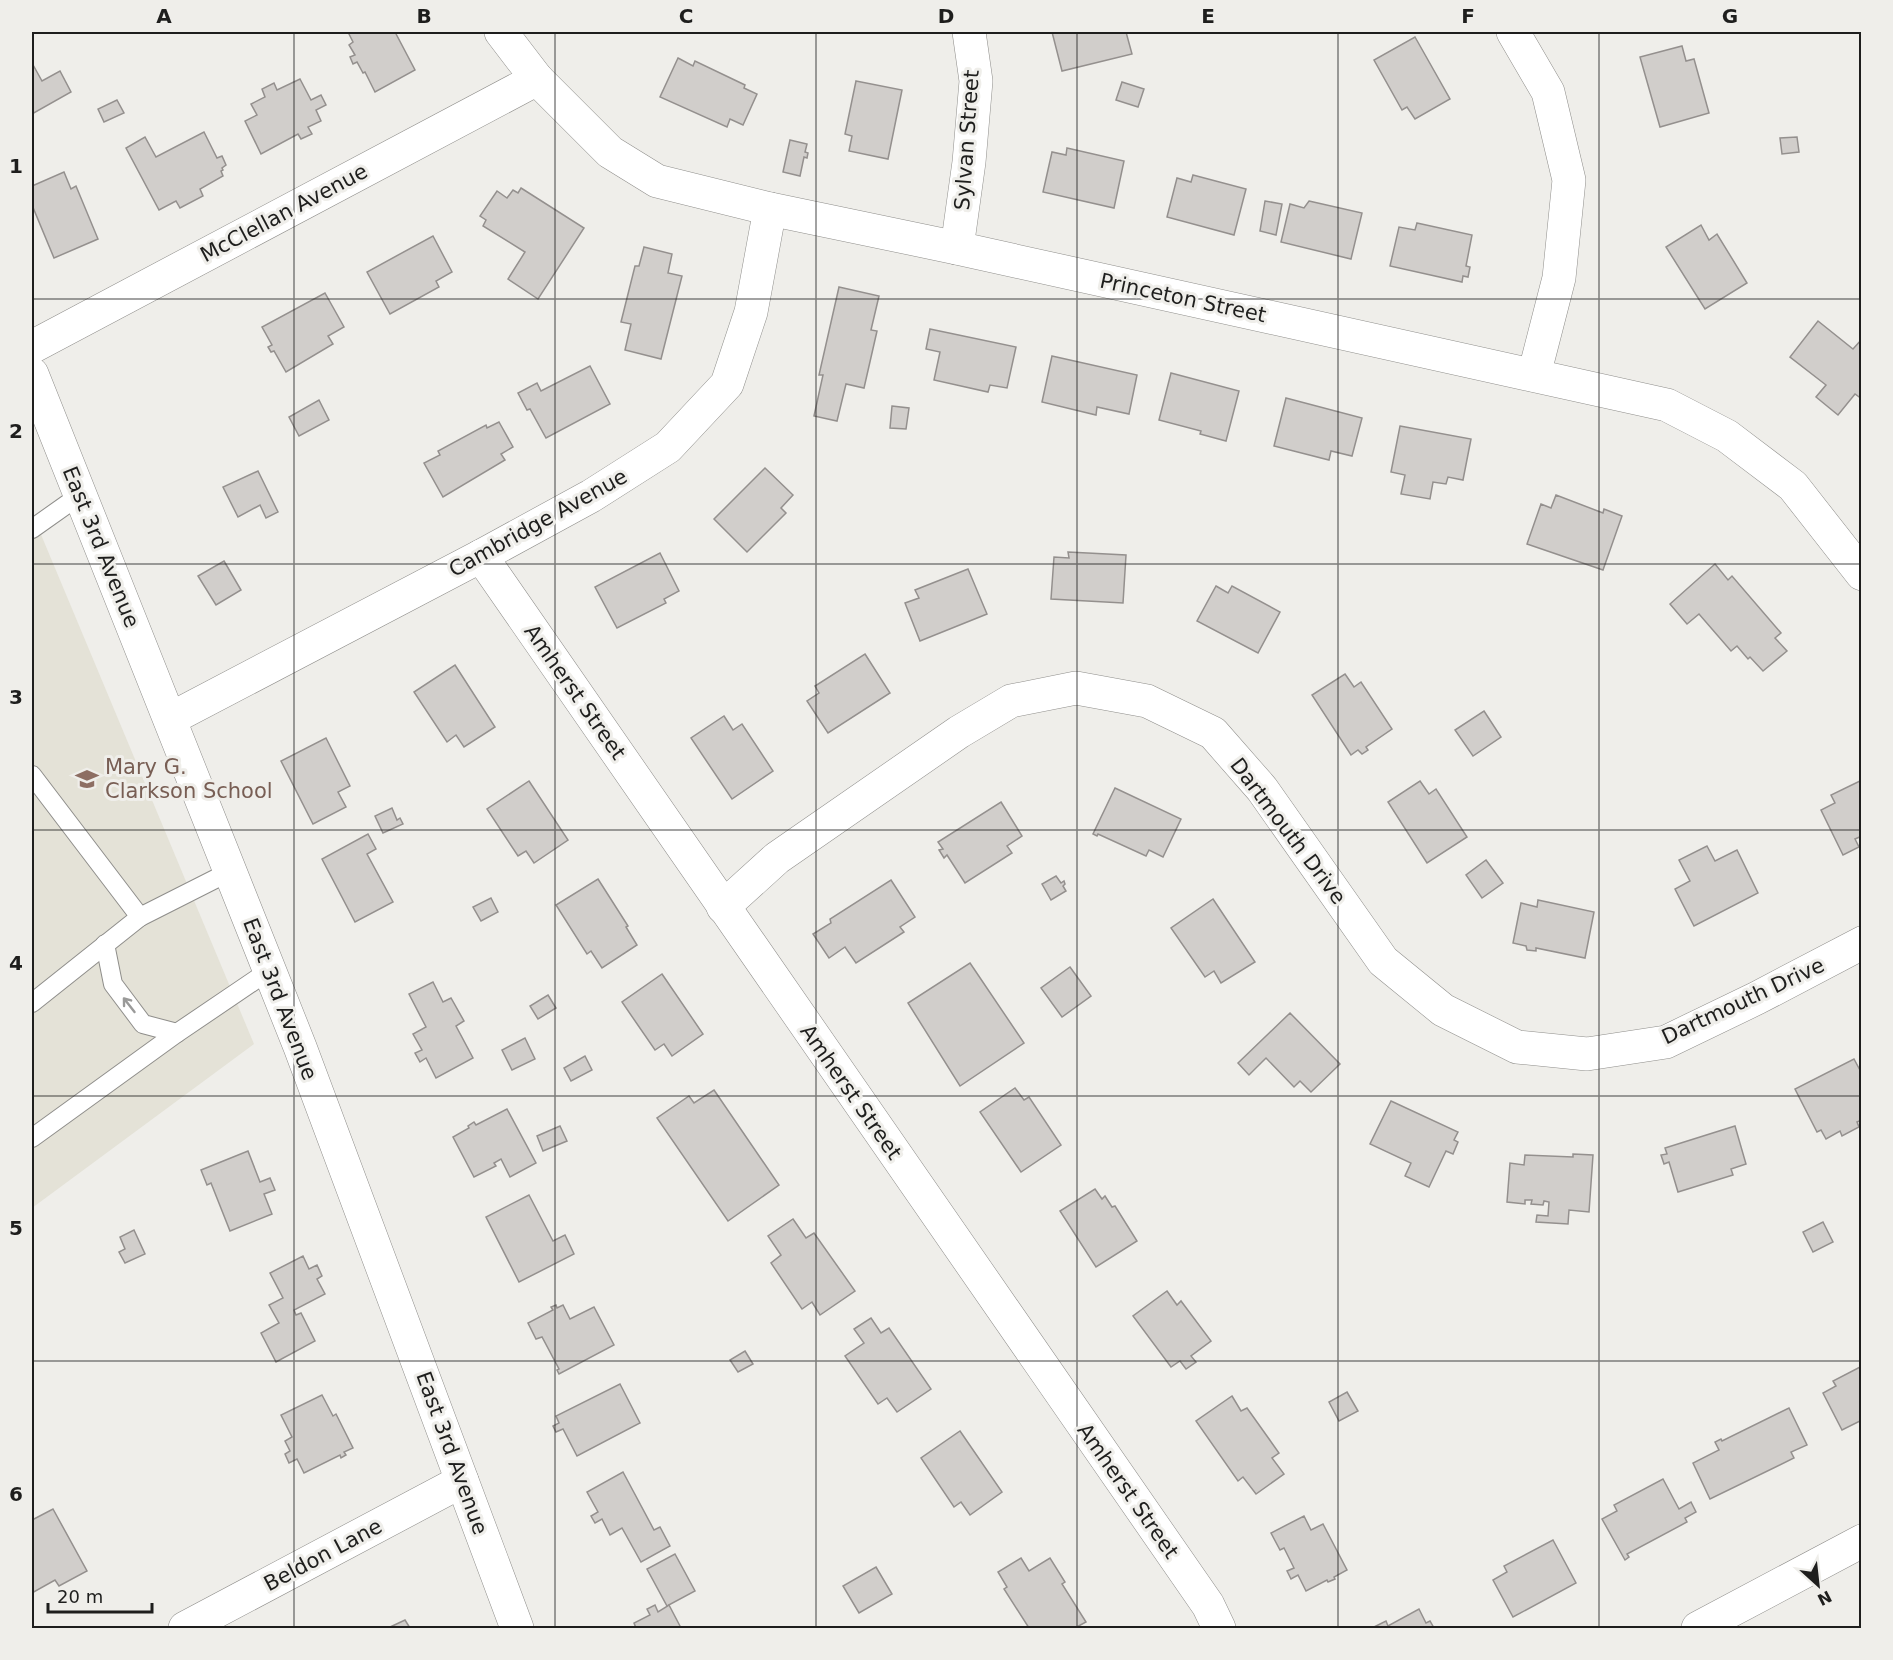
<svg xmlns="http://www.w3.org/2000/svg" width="1893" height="1660" viewBox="0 0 1893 1660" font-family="'DejaVu Sans',sans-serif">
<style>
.built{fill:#e4e2d7}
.building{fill:#d1cecb;stroke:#94908e;stroke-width:1.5}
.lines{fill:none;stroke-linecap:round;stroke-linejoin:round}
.service-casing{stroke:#8f8e8b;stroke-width:20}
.minor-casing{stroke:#8f8e8b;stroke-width:34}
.service{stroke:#fff;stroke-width:18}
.minor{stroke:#fff;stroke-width:33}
.oneway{stroke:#9a9a99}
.grid{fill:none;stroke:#1e1e1d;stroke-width:1.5;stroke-opacity:0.55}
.labels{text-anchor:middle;stroke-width:6;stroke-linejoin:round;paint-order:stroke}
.street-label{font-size:21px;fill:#1e1e1d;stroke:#efeeea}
.education-label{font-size:21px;fill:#785e54;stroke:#efeeea;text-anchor:start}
.neatline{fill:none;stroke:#1e1e1d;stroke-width:2}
.grid-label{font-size:20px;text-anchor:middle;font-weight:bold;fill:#1e1e1d}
</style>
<rect width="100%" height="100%" fill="#efeeea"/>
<polygon class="built" points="32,513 254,1044 32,1208"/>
<g class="building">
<polygon points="348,32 395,32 415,70 375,92 365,72 363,73 357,62 353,64 350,57 355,55 349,45 353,42"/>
<polygon points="1052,32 1126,32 1132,54 1062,71"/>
<polygon points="1415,37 1450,99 1415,119 1407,107 1402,110 1374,60"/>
<polygon points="1682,46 1686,61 1694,59 1709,113 1660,127 1640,57"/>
<polygon points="678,58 693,66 695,61 745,85 744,88 757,94 743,125 730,119 727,127 660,97"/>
<polygon points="32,63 42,81 60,71 71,92 32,114"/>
<polygon points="300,79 311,100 321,95 326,105 316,110 321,121 308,127 312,134 301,139 298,134 261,154 245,121 257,115 251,104 265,97 262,89 274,83 277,90"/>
<polygon points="856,81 902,90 888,159 849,151 852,136 845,134"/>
<polygon points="1122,82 1144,89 1138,107 1116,100"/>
<polygon points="117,100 124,113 104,122 98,109"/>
<polygon points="204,132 217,158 222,156 226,165 222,168 223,170 221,171 223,176 200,189 203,196 180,208 176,201 159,210 126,148 145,137 156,157"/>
<polygon points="1797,137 1799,152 1782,154 1780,138"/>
<polygon points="790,140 807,144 805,152 808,153 807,158 804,157 800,176 783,172"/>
<polygon points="1067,148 1124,161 1114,208 1043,192 1052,152 1066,155"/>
<polygon points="64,172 71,189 76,186 98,239 54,258 32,205 32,186"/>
<polygon points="1193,175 1246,189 1234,235 1167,217 1177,178 1191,182"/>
<polygon points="521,188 584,228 538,299 508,279 525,252 483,226 486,220 480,216 497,191 507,198 513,190 518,193"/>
<polygon points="1265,201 1282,204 1276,235 1260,231"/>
<polygon points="1309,201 1362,213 1351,259 1281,242 1290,204 1304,208"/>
<polygon points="1417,223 1472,235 1466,266 1470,267 1468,277 1463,276 1462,282 1390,266 1399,227 1415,230"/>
<polygon points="1701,225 1709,240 1717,234 1747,283 1705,309 1666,247"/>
<polygon points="433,236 452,272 436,281 439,287 390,314 367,272"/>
<polygon points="644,247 672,254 668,273 682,276 661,359 625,350 631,324 621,322 635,266 639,266"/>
<polygon points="839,287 879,296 871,330 877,331 864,388 846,384 837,421 814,416 823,375 819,375"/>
<polygon points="325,293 344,327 328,336 333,344 286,372 274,351 271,352 268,347 272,345 262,327"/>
<polygon points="1818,321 1853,349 1862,339 1862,399 1855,394 1838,415 1816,397 1826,385 1790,357"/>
<polygon points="930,329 1016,347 1007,388 990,385 988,392 934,380 940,352 926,349"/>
<polygon points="1052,356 1137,375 1129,414 1097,407 1096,415 1042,402"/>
<polygon points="590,366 610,404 546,438 530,409 527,410 518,393 537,383 541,391"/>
<polygon points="1171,373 1239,391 1226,441 1200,434 1201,431 1159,420"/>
<polygon points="1286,398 1362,418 1352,456 1331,451 1329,460 1274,446"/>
<polygon points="319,400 329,420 299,436 289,417"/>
<polygon points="892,406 909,408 906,429 890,428"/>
<polygon points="499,422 513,447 501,454 505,460 443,497 424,463 440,455 438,451 486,425 487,428"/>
<polygon points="1400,426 1471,439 1463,480 1448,477 1446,484 1433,482 1430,499 1401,494 1405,475 1391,472"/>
<polygon points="765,468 793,495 781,508 786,513 747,552 714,519"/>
<polygon points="258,471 278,512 266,518 260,505 238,517 223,487"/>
<polygon points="1556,495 1603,513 1604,509 1622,516 1603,570 1527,544 1541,504 1551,508"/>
<polygon points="1068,552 1126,555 1123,603 1051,599 1054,557 1069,558"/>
<polygon points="660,553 679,591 664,599 666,603 617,628 595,587"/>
<polygon points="224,561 241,590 216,605 198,576"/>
<polygon points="1715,564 1728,580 1732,576 1781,633 1775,638 1787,651 1763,671 1750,657 1748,659 1737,646 1731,651 1699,614 1687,624 1670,604"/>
<polygon points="968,569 987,614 920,641 905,603 919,598 915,590"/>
<polygon points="1216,586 1228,593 1232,586 1280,612 1258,653 1197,621"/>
<polygon points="865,654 890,693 828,733 807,701 819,693 815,686"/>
<polygon points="455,665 495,727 464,747 456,735 447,742 414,692"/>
<polygon points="1345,674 1354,687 1361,682 1392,729 1366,747 1368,750 1362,754 1358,750 1351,755 1312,695"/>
<polygon points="1484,711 1501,737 1473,756 1455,730"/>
<polygon points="724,716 733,730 742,724 773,771 732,799 691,738"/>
<polygon points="326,738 350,786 338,792 346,807 313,824 281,761"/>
<polygon points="1862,780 1862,836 1855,839 1859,847 1843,855 1821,810 1835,803 1831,795"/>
<polygon points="529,781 568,840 534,863 526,851 518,856 487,809"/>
<polygon points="1420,781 1429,794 1436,789 1467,837 1427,863 1388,802"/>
<polygon points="1115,788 1181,819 1163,857 1149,850 1146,856 1098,834 1097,836 1093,834"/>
<polygon points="1001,802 1022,836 1007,846 1012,853 965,883 947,855 944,858 939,850 943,849 938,842"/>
<polygon points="392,808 397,820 400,818 403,824 383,833 375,816"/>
<polygon points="368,834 376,849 367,854 393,902 355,922 322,859"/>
<polygon points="1707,846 1715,861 1737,850 1758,893 1694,926 1675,889 1690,881 1679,860"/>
<polygon points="1486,860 1503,883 1482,898 1466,875"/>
<polygon points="1056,876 1061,883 1064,881 1065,884 1063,886 1066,891 1051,900 1042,884"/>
<polygon points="598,879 628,926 626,927 637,945 602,968 591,951 587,954 556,905"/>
<polygon points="891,880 915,917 900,927 904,932 856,963 845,947 829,958 813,934 831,923 830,919"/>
<polygon points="491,898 498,912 481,921 473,907"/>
<polygon points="1213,899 1255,962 1221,983 1214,971 1205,977 1171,928"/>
<polygon points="1538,900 1594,912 1585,958 1536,948 1536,951 1527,950 1526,946 1513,943 1521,903 1537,907"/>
<polygon points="970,963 1024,1043 960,1086 908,1003"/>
<polygon points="1070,967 1091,996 1062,1017 1041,988"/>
<polygon points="662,974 703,1034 672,1056 664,1044 655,1050 622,1002"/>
<polygon points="433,982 443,1002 451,998 464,1021 456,1026 473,1058 436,1078 426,1058 420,1062 415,1053 422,1050 413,1034 426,1027 409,994"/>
<polygon points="548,995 556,1008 538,1019 530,1006"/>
<polygon points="1290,1013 1340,1064 1311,1092 1300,1081 1294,1087 1266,1058 1249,1075 1238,1063"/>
<polygon points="525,1038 535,1059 512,1070 502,1050"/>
<polygon points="585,1056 592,1070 571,1081 564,1068"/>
<polygon points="1854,1059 1862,1074 1862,1120 1857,1122 1859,1127 1842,1136 1840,1131 1826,1139 1821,1130 1817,1132 1795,1089"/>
<polygon points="1015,1088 1024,1100 1029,1097 1061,1145 1021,1172 980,1112"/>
<polygon points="714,1090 779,1185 728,1221 657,1118 689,1096 694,1103"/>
<polygon points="1391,1101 1458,1132 1454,1140 1458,1142 1453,1154 1446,1151 1429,1187 1405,1176 1411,1163 1370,1144"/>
<polygon points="507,1109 536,1163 510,1177 501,1159 494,1163 496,1166 474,1177 453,1137 469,1128 468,1126 474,1122 476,1125"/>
<polygon points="560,1126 567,1141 543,1151 537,1136"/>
<polygon points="1735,1126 1746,1164 1731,1169 1733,1175 1678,1192 1669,1162 1664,1164 1661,1155 1667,1154 1665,1148"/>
<polygon points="248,1151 260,1182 270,1178 275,1190 264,1194 272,1214 230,1231 211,1183 207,1185 201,1170"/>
<polygon points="1573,1154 1593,1155 1589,1212 1569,1210 1568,1224 1536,1222 1537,1215 1548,1216 1549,1202 1544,1201 1543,1205 1531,1204 1532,1200 1525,1200 1525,1204 1507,1202 1510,1163 1524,1165 1525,1155 1573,1157"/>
<polygon points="1095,1189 1102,1199 1105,1196 1112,1207 1115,1206 1137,1241 1096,1267 1060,1211"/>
<polygon points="529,1195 553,1241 565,1235 574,1254 519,1282 486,1217"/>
<polygon points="793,1219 806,1238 814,1233 855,1291 820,1315 812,1302 802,1309 771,1263 781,1255 768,1236"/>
<polygon points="1823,1222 1833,1242 1813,1252 1803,1232"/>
<polygon points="134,1230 145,1254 125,1263 119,1252 125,1249 120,1237"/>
<polygon points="303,1256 309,1269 317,1265 322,1276 317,1279 325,1294 294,1310 296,1315 301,1313 315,1341 276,1362 261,1333 279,1323 269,1305 283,1298 270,1273"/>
<polygon points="1167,1291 1177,1305 1181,1301 1211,1341 1191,1356 1196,1362 1186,1369 1180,1361 1171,1367 1133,1316"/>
<polygon points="556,1305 557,1308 563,1305 570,1319 594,1307 614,1345 559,1374 557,1370 559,1369 542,1337 536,1339 528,1323 553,1310 551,1307"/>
<polygon points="871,1318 881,1333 889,1328 931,1389 897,1412 887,1398 878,1404 845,1356 864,1343 854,1329"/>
<polygon points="745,1351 753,1364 738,1372 730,1360"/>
<polygon points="1862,1366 1862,1420 1842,1430 1823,1393 1836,1386 1833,1381"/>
<polygon points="620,1384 640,1423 577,1456 563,1429 556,1432 553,1426 559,1423 556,1416"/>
<polygon points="1347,1392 1358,1411 1339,1421 1329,1402"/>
<polygon points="322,1395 333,1416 336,1414 353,1448 344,1452 346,1455 341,1458 340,1455 304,1473 297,1459 289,1463 285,1454 290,1451 285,1441 292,1437 281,1415"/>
<polygon points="1232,1396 1241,1411 1247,1408 1279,1453 1272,1458 1284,1474 1256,1494 1243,1477 1238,1481 1196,1421"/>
<polygon points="1789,1408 1807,1445 1791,1452 1794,1458 1710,1499 1693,1463 1719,1450 1715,1442 1721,1439 1722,1441"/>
<polygon points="960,1431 1002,1492 970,1515 961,1502 954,1507 921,1458"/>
<polygon points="623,1472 654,1530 660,1527 670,1546 641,1562 622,1528 610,1535 602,1519 595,1523 591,1516 598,1512 587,1492"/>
<polygon points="1663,1479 1679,1509 1691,1502 1696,1512 1685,1518 1687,1522 1627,1554 1629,1557 1625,1560 1602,1519 1617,1511 1614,1505"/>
<polygon points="53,1509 87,1571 59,1586 55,1580 32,1593 32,1520"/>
<polygon points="1304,1516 1311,1530 1323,1524 1347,1570 1334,1577 1335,1579 1328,1582 1327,1580 1306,1591 1298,1575 1291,1579 1287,1571 1294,1568 1284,1548 1280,1550 1271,1533"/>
<polygon points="1553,1540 1576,1583 1513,1617 1493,1580 1507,1572 1504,1566"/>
<polygon points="675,1554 695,1591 667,1606 647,1569"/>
<polygon points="1021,1558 1029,1571 1050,1558 1065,1582 1062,1584 1086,1622 1075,1628 1029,1628 1004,1589 1007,1587 998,1572"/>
<polygon points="876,1567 892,1594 859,1613 843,1586"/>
<polygon points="655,1605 658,1612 669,1605 681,1628 636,1628 634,1623 650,1615 647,1609"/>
<polygon points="1419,1609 1426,1623 1430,1621 1434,1628 1372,1628 1386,1621 1388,1626"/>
<polygon points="405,1620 410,1628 388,1628"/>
</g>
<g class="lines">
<g class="service-casing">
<g id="service">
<polyline points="32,529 80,495"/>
<polyline points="32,775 140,917"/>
<polyline points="105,944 113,984 143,1024 177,1033"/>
<polyline points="32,1003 140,917 231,871"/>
<polyline points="32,1138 177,1033 270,970"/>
</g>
</g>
<g class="minor-casing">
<g id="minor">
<polyline points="501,32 537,79 610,152 657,181 770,209 957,248 1667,405 1727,436 1793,486 1862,574"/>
<polyline points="1513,32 1548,92 1569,180 1559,278 1534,375"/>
<polyline points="957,248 969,162 976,81 969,32"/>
<polyline points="32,347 537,79"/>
<polyline points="32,374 300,1047 517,1628"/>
<polyline points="481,556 1208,1605 1219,1628"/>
<polyline points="170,719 481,556 591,496 668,447 727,384 751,312 770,209"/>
<polyline points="723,907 777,858 959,732 1011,701 1076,688 1147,701 1213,733 1262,789 1383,961 1443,1010 1517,1047 1587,1054 1666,1042 1757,998 1862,943"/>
<polyline points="185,1628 462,1481"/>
<polyline points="1698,1628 1862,1541"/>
</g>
</g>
<use href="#service" class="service"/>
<use href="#minor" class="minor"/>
</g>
<defs><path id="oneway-shaft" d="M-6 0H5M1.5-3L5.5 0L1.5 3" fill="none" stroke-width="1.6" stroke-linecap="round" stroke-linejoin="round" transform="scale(1.5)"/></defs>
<use class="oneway" href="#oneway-shaft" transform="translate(129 1005) rotate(-128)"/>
<path class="grid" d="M294,32v1596M555,32v1596M816,32v1596M1077,32v1596M1338,32v1596M1599,32v1596M32,299h1830M32,564h1830M32,830h1830M32,1096h1830M32,1361h1830"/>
<defs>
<g id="school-bare" transform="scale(1.8)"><path d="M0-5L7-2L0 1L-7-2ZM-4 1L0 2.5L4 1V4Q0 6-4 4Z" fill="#8d6e63" stroke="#efeeea" stroke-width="2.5" paint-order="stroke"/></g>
</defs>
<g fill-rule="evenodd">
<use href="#school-bare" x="87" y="779"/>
</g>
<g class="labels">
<g class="street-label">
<text transform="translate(967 140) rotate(-86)" y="7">Sylvan Street</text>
<text transform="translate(284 213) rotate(-28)" y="7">McClellan Avenue</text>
<text transform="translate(1183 298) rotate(12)" y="7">Princeton Street</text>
<text transform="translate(538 523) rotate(-29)" y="7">Cambridge Avenue</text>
<text transform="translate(101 547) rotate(68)" y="7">East 3rd Avenue</text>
<text transform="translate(575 692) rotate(55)" y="7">Amherst Street</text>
<text transform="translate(1288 831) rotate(53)" y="7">Dartmouth Drive</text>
<text transform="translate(280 999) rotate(69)" y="7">East 3rd Avenue</text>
<text transform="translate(1743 1001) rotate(-25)" y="7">Dartmouth Drive</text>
<text transform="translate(851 1092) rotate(55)" y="7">Amherst Street</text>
<text transform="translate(452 1453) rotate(70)" y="7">East 3rd Avenue</text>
<text transform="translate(1128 1491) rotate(55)" y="7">Amherst Street</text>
<text transform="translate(323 1555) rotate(-28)" y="7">Beldon Lane</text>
</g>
<g class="education-label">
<text x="105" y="774">Mary G.<tspan x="105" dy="24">Clarkson School</tspan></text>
</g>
</g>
<rect width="1893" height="1660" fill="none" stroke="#efeeea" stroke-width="66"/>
<g transform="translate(1818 1585) rotate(153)" stroke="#efeeea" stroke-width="4.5" paint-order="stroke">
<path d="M0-4.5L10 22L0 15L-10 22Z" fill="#1e1e1d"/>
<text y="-9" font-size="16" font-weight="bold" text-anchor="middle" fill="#1e1e1d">N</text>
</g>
<path d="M48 1603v9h104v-9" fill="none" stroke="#1e1e1d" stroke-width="3"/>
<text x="57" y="1603" font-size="18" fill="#1e1e1d" stroke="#efeeea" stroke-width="4.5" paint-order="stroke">20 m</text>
<rect x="33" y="33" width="1827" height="1594" class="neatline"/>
<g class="grid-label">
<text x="164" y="23">A</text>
<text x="424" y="23">B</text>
<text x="686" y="23">C</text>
<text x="946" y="23">D</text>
<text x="1208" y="23">E</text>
<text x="1468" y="23">F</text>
<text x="1730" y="23">G</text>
<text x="16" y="173">1</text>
<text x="16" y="438">2</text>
<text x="16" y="704">3</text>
<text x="16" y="970">4</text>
<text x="16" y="1235">5</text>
<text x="16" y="1501">6</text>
</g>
</svg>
